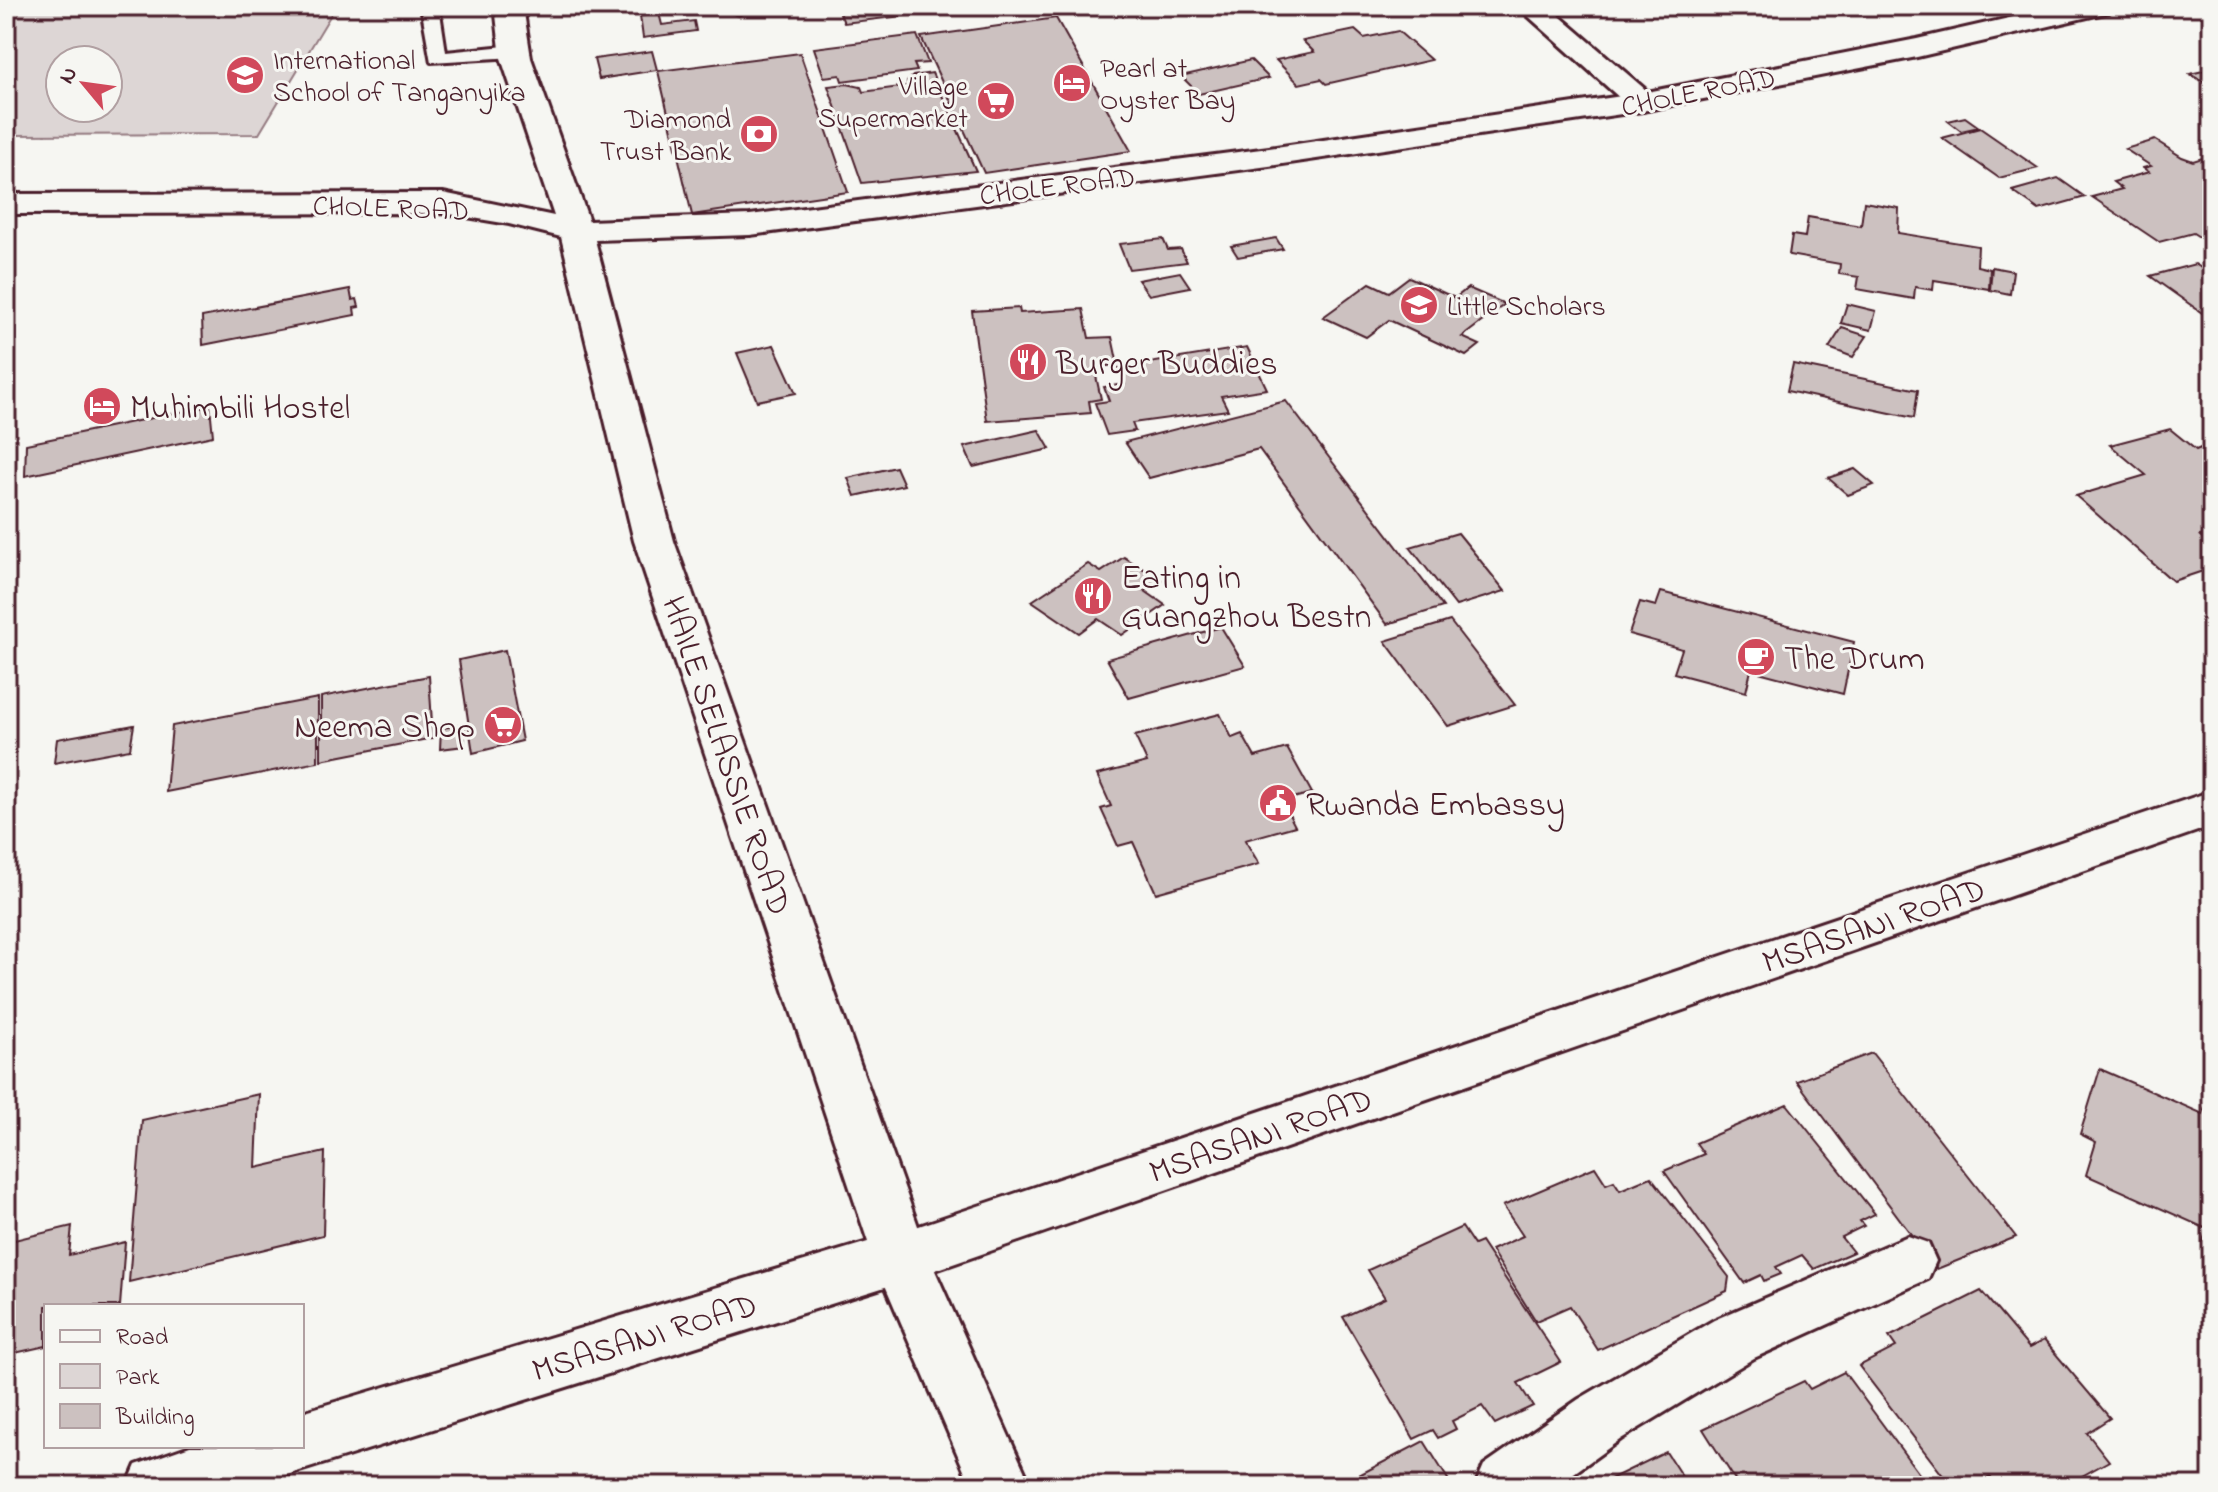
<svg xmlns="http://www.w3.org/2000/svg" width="2218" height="1492" viewBox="0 0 2218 1492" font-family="'Indie Flower',sans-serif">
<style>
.green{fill:#ddd6d5;stroke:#947a80;stroke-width:2;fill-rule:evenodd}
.building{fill:#ccc1c0;stroke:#4a1f2b;stroke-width:2}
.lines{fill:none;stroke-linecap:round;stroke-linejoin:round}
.service-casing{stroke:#4a1f2b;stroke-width:6}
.minor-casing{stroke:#4a1f2b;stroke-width:6}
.tertiary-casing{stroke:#4a1f2b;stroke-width:6}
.service{fill:#f6f6f2;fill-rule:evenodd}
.minor{fill:#f6f6f2;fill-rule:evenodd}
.tertiary{fill:#f6f6f2;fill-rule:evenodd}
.labels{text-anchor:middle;stroke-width:6;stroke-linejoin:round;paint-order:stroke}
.far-poi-label{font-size:28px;fill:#4a1f2b;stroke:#f6f6f2;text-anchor:start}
.far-street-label{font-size:28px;fill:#4a1f2b;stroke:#f6f6f2}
.poi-label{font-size:34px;fill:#4a1f2b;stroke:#f6f6f2;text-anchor:start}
.street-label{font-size:34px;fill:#4a1f2b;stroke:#f6f6f2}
</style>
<rect width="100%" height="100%" fill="#f6f6f2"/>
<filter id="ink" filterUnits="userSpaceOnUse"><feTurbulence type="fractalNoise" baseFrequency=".0125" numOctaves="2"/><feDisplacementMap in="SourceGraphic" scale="16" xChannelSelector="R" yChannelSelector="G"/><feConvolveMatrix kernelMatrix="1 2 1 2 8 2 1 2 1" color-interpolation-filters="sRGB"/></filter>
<g filter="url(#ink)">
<path class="green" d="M6,6h330l-77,128 -253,1zM60,60h48v48h-48z"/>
<g class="building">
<polygon points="709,6 757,6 739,16"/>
<polygon points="837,6 908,6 912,15 844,23"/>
<polygon points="659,13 662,25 694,21 696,31 643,38 640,16"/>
<polygon points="1056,18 1131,151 984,173 921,37"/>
<polygon points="1355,30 1364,38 1398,31 1431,60 1326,84 1321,79 1299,84 1276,60 1314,52 1303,41"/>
<polygon points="917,35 928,63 914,64 917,71 842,81 840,75 824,77 814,48"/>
<polygon points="652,51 657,70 599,79 594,59"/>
<polygon points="800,53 848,192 692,215 658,71"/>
<polygon points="1251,60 1269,78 1199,94 1181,76"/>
<polygon points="2212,69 2212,87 2190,74"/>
<polygon points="932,73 976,171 862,183 828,86 847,84 861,87 863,92 908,86 907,82 913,76"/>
<polygon points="1965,117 1979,127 1961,131 1948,121"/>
<polygon points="1980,128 2038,168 1999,178 1942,138"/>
<polygon points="2155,140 2182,157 2193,161 2212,155 2212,245 2193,233 2159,242 2092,197 2122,189 2113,182 2149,172 2143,168 2151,166 2125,149"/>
<polygon points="2058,178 2085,197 2039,210 2012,191"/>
<polygon points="1864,202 1899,208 1898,233 1978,246 1977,266 1990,269 1989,289 1934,280 1933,290 1915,287 1914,299 1857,289 1859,277 1839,274 1840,264 1789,255 1792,235 1805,237 1808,217 1861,226"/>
<polygon points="1276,238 1283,249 1238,257 1231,246"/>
<polygon points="1163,239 1168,250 1181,249 1187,262 1129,269 1119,244"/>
<polygon points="2195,264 2212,275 2212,320 2150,276"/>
<polygon points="1992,267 2013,271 2010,294 1990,290"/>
<polygon points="1180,272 1190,287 1149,295 1138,280"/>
<polygon points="1409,277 1455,298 1468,288 1505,304 1462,337 1480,345 1466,356 1389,320 1366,337 1323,317 1370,283 1389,292"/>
<polygon points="350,289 352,300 357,299 359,307 354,308 355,315 203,345 202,317"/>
<polygon points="1847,304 1876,311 1871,330 1841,323"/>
<polygon points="1019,308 1020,313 1083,309 1089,338 1112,337 1118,365 1094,367 1101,399 1089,401 1091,413 987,421 972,311"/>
<polygon points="1842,328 1867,336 1853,357 1829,348"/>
<polygon points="774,345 796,393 757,401 737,353"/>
<polygon points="1247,347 1267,389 1221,396 1228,410 1132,423 1135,431 1107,435 1095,403 1109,401 1104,387 1125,384 1119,368"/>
<polygon points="1793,364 1918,390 1914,418 1787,391"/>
<polygon points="1286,401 1443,607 1387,624 1259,449 1149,478 1125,442"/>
<polygon points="210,406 213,436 25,476 26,444"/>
<polygon points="2170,429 2196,450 2203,447 2212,454 2212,533 2200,536 2212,546 2212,568 2173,581 2076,496 2146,475 2110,445"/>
<polygon points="1039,430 1050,449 973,467 964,447"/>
<polygon points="896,467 904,485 855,496 848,478"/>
<polygon points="1855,469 1874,485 1848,495 1828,478"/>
<polygon points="1458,533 1505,591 1456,606 1410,547"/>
<polygon points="1124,557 1161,580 1145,591 1165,605 1122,635 1098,619 1079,633 1032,601 1088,564 1101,572"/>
<polygon points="1661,592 1854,642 1843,694 1751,670 1746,692 1674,673 1682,649 1629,634 1640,602 1656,606"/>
<polygon points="1450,621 1515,705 1448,726 1385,641"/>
<polygon points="1221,627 1245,666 1129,698 1107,659"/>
<polygon points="505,650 522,741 473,753 459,660"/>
<polygon points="429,676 433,738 321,760 321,697"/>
<polygon points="318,698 318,762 166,792 172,726"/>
<polygon points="1220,714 1232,738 1242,734 1255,757 1287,748 1312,793 1282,801 1295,826 1245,840 1259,864 1156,893 1133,842 1118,846 1101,809 1111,806 1097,775 1147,762 1135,736"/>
<polygon points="134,725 130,749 54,763 57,739"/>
<polygon points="465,725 464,746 440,749 441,728"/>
<polygon points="1872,1053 2016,1237 1937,1269 1797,1081"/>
<polygon points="2100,1069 2203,1114 2208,1097 2212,1099 2212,1245 2203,1241 2207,1229 2086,1175 2096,1142 2080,1134"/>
<polygon points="259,1094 256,1168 325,1152 323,1235 129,1282 142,1120"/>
<polygon points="1787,1104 1875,1214 1860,1221 1864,1226 1841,1237 1853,1252 1814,1269 1802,1255 1776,1267 1781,1274 1764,1281 1761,1275 1744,1283 1664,1171 1704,1154 1696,1143"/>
<polygon points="1595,1167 1606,1184 1614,1181 1620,1190 1651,1177 1729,1277 1727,1291 1598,1350 1570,1306 1536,1321 1491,1250 1523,1236 1503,1206"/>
<polygon points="72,1226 69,1255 125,1242 120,1306 46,1306 46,1346 6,1355 6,1272 10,1241"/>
<polygon points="1462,1227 1474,1245 1481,1242 1561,1362 1518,1383 1533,1406 1495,1424 1482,1406 1452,1421 1456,1429 1438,1438 1433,1430 1414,1439 1343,1317 1385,1298 1368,1270"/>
<polygon points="1981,1291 2029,1348 2044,1340 2110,1418 2087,1433 2109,1461 2064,1486 1998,1486 1990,1477 1973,1486 1951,1486 1859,1366 1896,1347 1889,1337"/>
<polygon points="1844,1372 1928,1486 1739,1486 1703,1429 1804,1381 1810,1389"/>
<polygon points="1424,1441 1451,1484 1362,1486 1357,1476"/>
<polygon points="1666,1452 1688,1486 1596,1486"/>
</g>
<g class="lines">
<g class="service-casing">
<polygon id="service" points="421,6 439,6 446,52 515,45 524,51 515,57 431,62"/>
</g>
<g class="minor-casing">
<g id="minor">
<polygon points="1517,6 1548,6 1653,96 1657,102 1653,108 1642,111 1631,108"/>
<polygon points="2212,791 2212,826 901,1282 252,1486 127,1486 136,1465 190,1446 302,1446 302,1412 901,1232"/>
<polygon points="1908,1236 1928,1243 1936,1261 1928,1279 1754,1358 1621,1439 1556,1486 1475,1486 1484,1465 1579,1399 1714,1320"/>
</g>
</g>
<g class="tertiary-casing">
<polygon id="tertiary" points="495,6 523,6 531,58 589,221 750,215 1269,148 1642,93 1917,39 2062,6 2113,6 2109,12 1917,57 1642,111 1269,166 750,235 595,240 674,541 929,1257 1031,1486 971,1486 873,1257 634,541 561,237 509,224 443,213 6,214 6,194 443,193 554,216 501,58"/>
</g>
<use href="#service" class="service"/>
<use href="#minor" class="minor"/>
<use href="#tertiary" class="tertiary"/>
</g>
</g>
<defs>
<g id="school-disc" transform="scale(2)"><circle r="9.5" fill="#d1495b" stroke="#f6f6f2"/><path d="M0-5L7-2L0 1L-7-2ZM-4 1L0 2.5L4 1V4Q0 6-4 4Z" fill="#fff"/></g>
<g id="hotel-disc" transform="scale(2)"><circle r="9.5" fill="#d1495b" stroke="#f6f6f2"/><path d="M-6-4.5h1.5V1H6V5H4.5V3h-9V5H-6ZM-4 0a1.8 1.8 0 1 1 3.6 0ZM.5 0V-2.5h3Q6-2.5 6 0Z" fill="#fff"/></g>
<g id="supermarket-disc" transform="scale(2)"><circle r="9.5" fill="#d1495b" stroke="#f6f6f2"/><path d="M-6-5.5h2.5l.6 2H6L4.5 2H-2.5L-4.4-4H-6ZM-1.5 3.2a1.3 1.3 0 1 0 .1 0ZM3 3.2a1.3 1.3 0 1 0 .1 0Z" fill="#fff"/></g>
<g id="bank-disc" transform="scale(2)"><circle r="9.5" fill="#d1495b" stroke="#f6f6f2"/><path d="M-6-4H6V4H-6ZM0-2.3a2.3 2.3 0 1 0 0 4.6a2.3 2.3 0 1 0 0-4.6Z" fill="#fff"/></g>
<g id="restaurant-disc" transform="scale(2)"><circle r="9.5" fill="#d1495b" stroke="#f6f6f2"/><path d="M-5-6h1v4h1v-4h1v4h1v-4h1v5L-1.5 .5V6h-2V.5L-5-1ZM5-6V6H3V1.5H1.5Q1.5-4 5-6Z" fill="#fff"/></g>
<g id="cafe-disc" transform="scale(2)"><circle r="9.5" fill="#d1495b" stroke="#f6f6f2"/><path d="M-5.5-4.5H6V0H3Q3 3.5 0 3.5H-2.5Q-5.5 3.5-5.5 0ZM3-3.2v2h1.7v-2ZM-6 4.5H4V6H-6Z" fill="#fff"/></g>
<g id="civic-disc" transform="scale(2)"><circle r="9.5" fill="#d1495b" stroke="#f6f6f2"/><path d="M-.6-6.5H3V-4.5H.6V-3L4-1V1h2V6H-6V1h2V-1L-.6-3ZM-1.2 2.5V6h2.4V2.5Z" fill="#fff"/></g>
</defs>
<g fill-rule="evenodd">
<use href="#school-disc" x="245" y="75"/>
<use href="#hotel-disc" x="1072" y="83"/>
<use href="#supermarket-disc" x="996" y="101"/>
<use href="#bank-disc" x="759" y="134"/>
<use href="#school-disc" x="1419" y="305"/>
<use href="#restaurant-disc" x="1028" y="362"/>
<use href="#hotel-disc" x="102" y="406"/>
<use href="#restaurant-disc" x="1093" y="596"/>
<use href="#cafe-disc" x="1756" y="657"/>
<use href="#supermarket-disc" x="503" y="725"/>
<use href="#civic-disc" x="1278" y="803"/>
</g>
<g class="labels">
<g class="far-poi-label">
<text x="273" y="69">International<tspan x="273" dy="32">School of Tanganyika</tspan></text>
<text x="1100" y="77">Pearl at<tspan x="1100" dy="32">Oyster Bay</tspan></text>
<text x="968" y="95" text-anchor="end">Village<tspan x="968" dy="32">Supermarket</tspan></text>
<text x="731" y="128" text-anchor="end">Diamond<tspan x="731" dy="32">Trust Bank</tspan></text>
<text x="1447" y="315">Little Scholars</text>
</g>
<g class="far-street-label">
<text transform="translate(1698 91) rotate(-11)" y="10">CHOLE ROAD</text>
<text transform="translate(1057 185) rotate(-7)" y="10">CHOLE ROAD</text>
<text transform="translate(391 207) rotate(2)" y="10">CHOLE ROAD</text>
</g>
<g class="poi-label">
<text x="1056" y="374">Burger Buddies</text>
<text x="130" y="418">Muhimbili Hostel</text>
<text x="1121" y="588">Eating in<tspan x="1121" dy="39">Guangzhou Bestn</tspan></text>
<text x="1784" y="669">The Drum</text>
<text x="475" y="737" text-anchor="end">Neema Shop</text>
<text x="1306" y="815">Rwanda Embassy</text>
</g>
<g class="street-label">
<text transform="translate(728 755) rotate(71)" y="12">HAILE SELASSIE ROAD</text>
<text transform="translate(1873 924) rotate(-19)" y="12">MSASANI ROAD</text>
<text transform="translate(1260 1134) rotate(-19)" y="12">MSASANI ROAD</text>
<text transform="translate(644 1336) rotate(-17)" y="12">MSASANI ROAD</text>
</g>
</g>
<rect width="2218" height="1492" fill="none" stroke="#f6f6f2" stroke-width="32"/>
<rect x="16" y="16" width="2186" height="1460" fill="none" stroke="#4a1f2b" stroke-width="3" filter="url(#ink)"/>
<rect x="44" y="1304" width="260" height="144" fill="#f6f6f2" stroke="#b1a0a2" stroke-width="2"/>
<rect x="60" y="1330" width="40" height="12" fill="#f6f6f2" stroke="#b1a0a2" stroke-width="2"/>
<text x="116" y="1344" font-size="24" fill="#4a1f2b">Road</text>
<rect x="60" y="1364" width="40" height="24" fill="#ddd6d5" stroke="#b1a0a2" stroke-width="2"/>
<text x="116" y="1384" font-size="24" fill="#4a1f2b">Park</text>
<rect x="60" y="1404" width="40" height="24" fill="#ccc1c0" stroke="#b1a0a2" stroke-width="2"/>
<text x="116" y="1424" font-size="24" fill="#4a1f2b">Building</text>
<g transform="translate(84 84) rotate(299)"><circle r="38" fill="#f6f6f2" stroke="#b1a0a2" stroke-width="2"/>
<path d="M0-6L14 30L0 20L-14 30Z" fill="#d1495b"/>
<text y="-12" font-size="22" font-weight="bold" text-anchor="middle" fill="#4a1f2b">N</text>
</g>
</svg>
